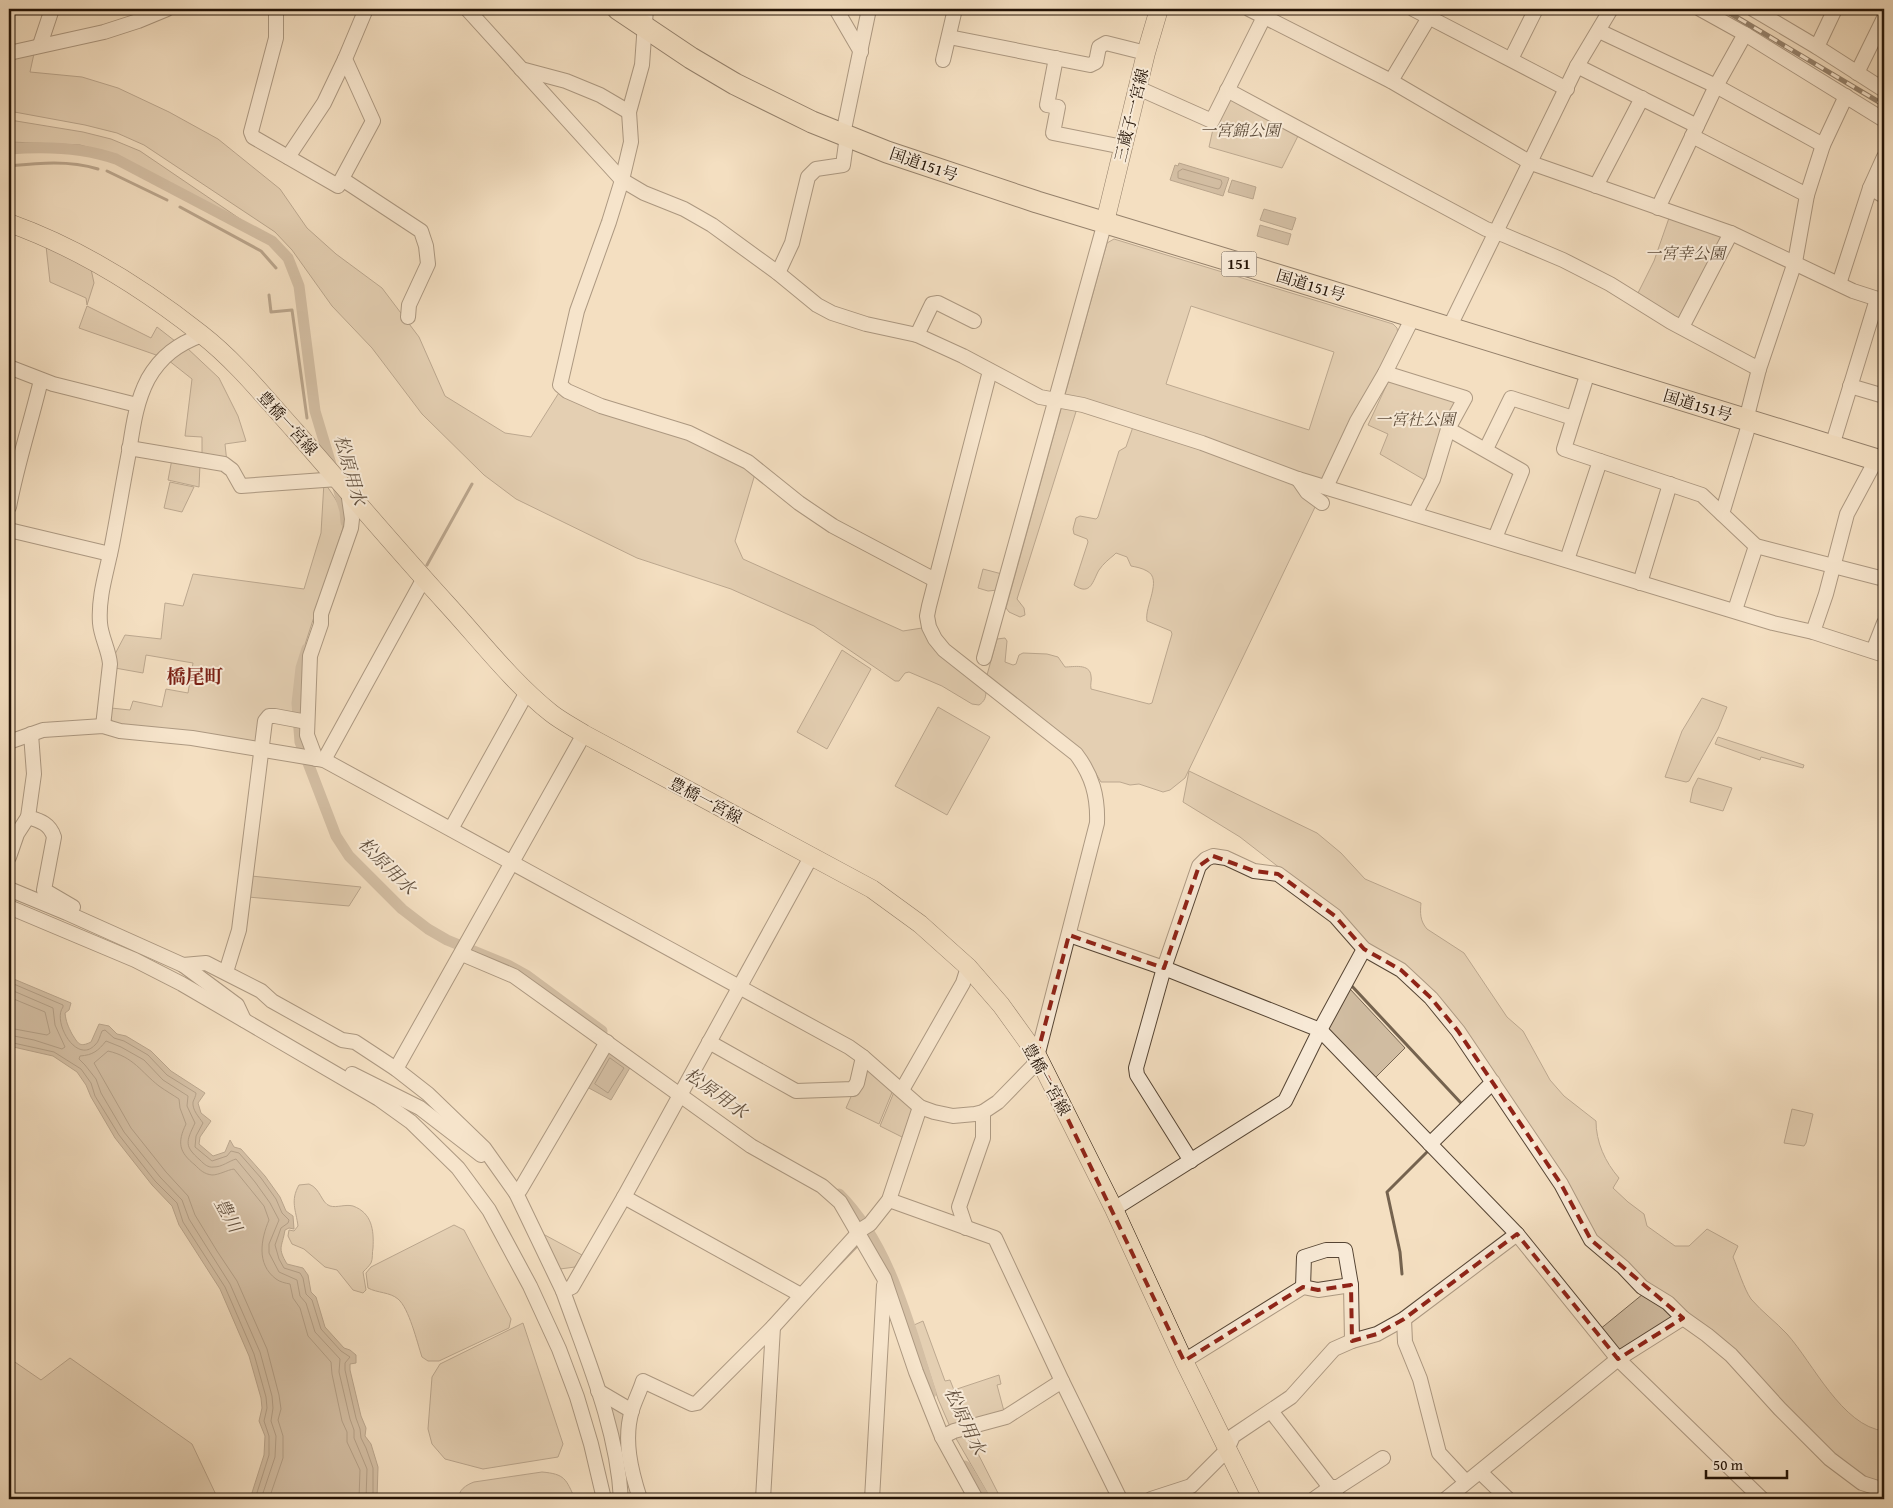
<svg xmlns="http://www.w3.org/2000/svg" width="1893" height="1508" viewBox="0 0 1893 1508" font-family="'Gentium Book Plus','Noto Serif JP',serif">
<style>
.green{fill:#d0bca1;stroke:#796753;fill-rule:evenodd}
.water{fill:#ad9981;stroke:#75634f}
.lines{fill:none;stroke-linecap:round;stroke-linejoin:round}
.shore{stroke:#685643;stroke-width:1}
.stream{stroke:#75634f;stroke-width:3}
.canal{stroke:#ad9981;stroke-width:11}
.minor-casing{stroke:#564534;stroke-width:16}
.major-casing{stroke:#221205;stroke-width:19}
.highway-casing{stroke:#221205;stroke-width:23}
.minor{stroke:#f8ead7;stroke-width:14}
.major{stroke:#f4dfc1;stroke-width:18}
.highway{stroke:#f4dfc1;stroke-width:21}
.rail-casing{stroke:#221205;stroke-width:5}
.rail{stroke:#f8ead7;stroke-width:3;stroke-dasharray:9;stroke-linecap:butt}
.marked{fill:none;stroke:#8f2418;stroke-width:4;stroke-dasharray:10 6;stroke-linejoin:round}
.labels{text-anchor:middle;stroke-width:4;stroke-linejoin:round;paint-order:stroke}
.shield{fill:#f8ead7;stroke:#625344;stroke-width:1}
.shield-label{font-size:15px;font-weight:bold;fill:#221205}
.street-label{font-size:16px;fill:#221205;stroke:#f8ead7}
.park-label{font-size:16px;font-style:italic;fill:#5f4e3c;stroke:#f8ead7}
.water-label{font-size:18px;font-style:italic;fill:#614f3d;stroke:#f8ead7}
.quarter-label{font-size:19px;font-weight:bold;fill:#7a1f14;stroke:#f8ead7}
</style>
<rect width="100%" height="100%" fill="#f4dfc1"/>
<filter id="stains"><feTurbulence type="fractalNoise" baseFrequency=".004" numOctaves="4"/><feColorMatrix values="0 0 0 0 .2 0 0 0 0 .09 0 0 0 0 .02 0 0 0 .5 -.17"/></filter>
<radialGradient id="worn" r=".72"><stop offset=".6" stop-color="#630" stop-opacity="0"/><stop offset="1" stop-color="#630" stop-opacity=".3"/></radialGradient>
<g class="green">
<path d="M35,49l-5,23 52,5 36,11 51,24 49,27 62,50 27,39 29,26 46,34 37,49 26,59 60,37 26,4 29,-46 128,46 67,37 -20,67 8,18 160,72 19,-3 3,2 61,60c0,7 -1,11 -7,15l-7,-1 -30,-18 -33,-14 -4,1 -6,8h-4l-81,-55 -83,-37 -94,-31 -121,-59 -32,-24 -62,-61 -50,-66 -40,-42 -40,-56 -17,-18 -131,-87 -27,-12 -32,-8 -76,-14v-54z"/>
<polygon points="1232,98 1299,134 1282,168 1209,147 1213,129 1228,99"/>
<polygon points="10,120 83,132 111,139 140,151 249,225 117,155 80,145 11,142"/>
<polygon points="1669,218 1721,234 1722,239 1681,318 1677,321 1637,295 1654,261"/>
<path d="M1114,239l279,85 4,4 1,6 -74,147 -8,24 -131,273 -15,12 -7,2 -24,-8 -9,1 -10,-3h-19l-12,-20 -101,-83 -1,-4 10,-36 8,-1 2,3 -2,21 8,3 3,-1 3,-9 4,-2 24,1 11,3 7,10c8,0 25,-4 26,9 1,4 -1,8 0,13l58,15 3,-1 20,-69 -1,-3 -24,-10c-3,-14 16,-42 0,-50 -5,-3 -11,-4 -16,-5l-4,-9 -11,-4 -2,2c-5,4 -11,9 -15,15 -6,10 -8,27 -25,15l14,-43 -1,-3 -13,-5 -1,-5 3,-11 4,-2 16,3 2,-2 21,-66 7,-4 9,-26 -56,-19 -62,197 7,9 1,7 -5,2 -11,-5 -3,-4 101,-365zM1191,306l143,46 -25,78 -143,-46z"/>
<polygon points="46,246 91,269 94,283 87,305 86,298 50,282"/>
<polygon points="87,306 151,338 157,327 175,341 159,356 79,328"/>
<polygon points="186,347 219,378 238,416 246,441 225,444 227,463 202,457 202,437 185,436 192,379 168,360"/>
<polygon points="1392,379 1457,399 1428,482 1380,454 1388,434 1368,425 1388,382"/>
<polygon points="172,459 200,464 199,487 168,480"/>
<polygon points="170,482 194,487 182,512 164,508"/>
<path d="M324,482c11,16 20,26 19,46l-45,138 -4,36 1,16 -20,-4 -16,30 -144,-20 -5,-6 1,-10 19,2 3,-9 29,6 4,-18 22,4 5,-30 -47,-8 -3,18 -28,-5 -1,-12 11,-21 36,4 4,-36 18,3 10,-32 111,15 17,-56z"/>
<polygon points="983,569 1002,574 998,590 988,591 978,588"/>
<polygon points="842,650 871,669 827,749 797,732"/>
<polygon points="1702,698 1727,707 1718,729 1689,781 1686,782 1665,777 1682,731"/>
<polygon points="938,707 990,737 947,815 895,786"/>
<polygon points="1718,737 1804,765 1803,768 1761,757 1760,760 1715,744"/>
<path d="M1189,771l128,62 24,20 24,26 56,24c-1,10 -1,18 6,26l37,24 43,64 16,14 27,49 14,16 32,25c0,21 9,41 23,57l-6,10 15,14 16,12 3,12 28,20h14l18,-17 31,17 -5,11c5,12 11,32 18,42 11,13 25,23 36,35 26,29 55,92 97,97v55l-24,-9 -259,-234 -138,-214 -96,-84 -28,-31 -99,-77 -57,-35z"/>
<polygon points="1698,778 1732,788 1723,811 1690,802 1693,788"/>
<polygon points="251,876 361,887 349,906 248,897"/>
<polygon points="1350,989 1405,1048 1375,1078 1327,1029"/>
<polygon points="865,1065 893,1090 879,1124 846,1108"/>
<polygon points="894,1092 912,1106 913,1110 904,1138 880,1126"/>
<polygon points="1792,1109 1813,1114 1806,1143 1804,1146 1784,1143"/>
<path d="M309,1184c12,5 12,19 21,22 7,2 15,-2 23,0 19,7 21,24 20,42 -1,4 0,11 -2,15 -2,3 -5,6 -8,9l3,18 -3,3 -10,-3 -16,-20 -12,-3 -21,-18 -12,-5 -4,-8 1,-6 5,1 4,-5c-2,-16 -8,-25 1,-41z"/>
<path d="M454,1225l10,5 47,89 -2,9 -70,33h-11l-6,-4c-5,-15 -13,-49 -24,-58 -8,-7 -21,-6 -30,-11l-2,-15 5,-6z"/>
<polygon points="543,1234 582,1255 575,1267 560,1269"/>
<polygon points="1643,1294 1665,1304 1673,1317 1618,1353 1599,1330"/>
<polygon points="923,1321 945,1381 950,1380 954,1390 999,1375 1001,1384 997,1385 1005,1415 951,1429 938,1399 914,1325"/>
<polygon points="523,1323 563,1444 558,1457 483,1469 445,1459 432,1444 428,1429 432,1377 440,1364"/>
<polygon points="9,1358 41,1380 70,1358 192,1444 218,1499 9,1499 9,1482 14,1450 9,1447"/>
<polygon points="607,1405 626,1412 626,1458 622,1456"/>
<polygon points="967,1432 1001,1499 991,1499 954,1435"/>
<path d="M542,1472c23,2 24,7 33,27h-116c-1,-9 7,-14 15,-17z"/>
</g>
<g class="water">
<polygon points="1179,163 1229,178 1223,196 1170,180 1175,165 1178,166"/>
<polygon points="1232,180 1256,187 1253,199 1228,192"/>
<polygon points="1264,209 1296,218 1292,230 1260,220"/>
<polygon points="1260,225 1291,234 1288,245 1257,236"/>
<path d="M9,977l62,26 -2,7 -4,3c1,9 3,13 7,21 6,9 7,14 19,8l8,-18 10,2 8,8 9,2 25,15 20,20 34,22 -7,10 3,10 10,8 -11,16 -1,7 14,12 12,-4 5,-12 4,7 7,2 24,27 15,21 6,14 7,5 1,13 -5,-1 -4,2c-3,18 -8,17 2,34l16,4 5,7 3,17 5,5 9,30 19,21 6,2 6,5v8l-6,1v6l11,46 5,12 -1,8 6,8 7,23 -1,32h-127l14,-44 1,-19 -6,-15 3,-13 -1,-10 -12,-42 -29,-67 -41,-64 -7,-19 -20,-21 -37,-47 -24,-41 -5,-12 -9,-13 -24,-16 -44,-10z"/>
<polygon points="609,1049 631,1066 611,1100 587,1087"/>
</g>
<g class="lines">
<g class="shore">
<polygon points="1183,169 1221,180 1222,183 1220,188 1218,189 1178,178 1178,172"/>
<path d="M9,982l54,23v2c-11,14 13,58 32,38 4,-3 5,-10 7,-14l3,-1 9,8 10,3 24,14 19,20 29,18c0,3 -2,6 -3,9 -1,8 6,15 10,21l-7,13 -1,11 17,14 15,-5 4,-5 8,2 22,25 15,21 6,14 7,7 -1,3 -7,5 -6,17 4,14 5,9 16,5 3,5 3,16 6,6 9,29 20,22 9,6 -5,6v7l11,48 4,11 1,9 5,10 7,20v31"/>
<polyline points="9,989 53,1008 55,1025 65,1047 62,1049 34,1040 9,1035"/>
<polyline points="9,997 45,1012 50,1033 47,1035 9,1028"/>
<polyline points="9,1042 54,1052 81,1069 91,1083 95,1096 119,1135 155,1181 177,1203 183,1222 225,1287 254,1354 266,1397 267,1408 264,1421 269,1436 269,1455 255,1499"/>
<polygon points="610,1058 624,1068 608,1093 595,1084"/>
<path d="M261,1499l14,-42 1,-21 -5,-15 2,-13 -1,-12 -12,-44 -30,-68 -41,-65 -7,-19 -22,-23 -36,-45 -23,-39 -5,-14 -11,-14 -6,-6 1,-3c13,-1 18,-5 26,-15l15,6 23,13 19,20 25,16 -1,10 8,17c-9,19 -11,23 5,37 4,4 8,8 14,7 8,0 15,-6 22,-8l19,23 15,21 9,17 -10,24v9l10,19 18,8 3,16 6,7 9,29 25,27 -1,13 11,47 4,11v8l13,31 -1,30"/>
<path d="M269,1499l14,-41v-22l-5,-16 3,-11 -2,-14 -12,-46 -30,-68 -20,-30 -22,-36 -7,-19 -22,-24 -35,-44 -37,-65 14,-12c26,6 33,21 51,35 7,5 14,9 20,13l1,9 6,16c-9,19 -7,28 9,41 5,5 9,9 17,10 7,0 15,-5 22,-6l30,37 5,14c-8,19 -13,44 7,59 4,3 9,4 14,5l3,14 7,10 8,28 23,26 1,12 10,47 5,11v10l13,28 -1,29"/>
</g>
<g class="stream">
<path d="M9,166c30,-3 60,-6 89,3"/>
<polyline points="107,171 167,200"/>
<polyline points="180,207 261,251 276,268"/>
<polyline points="269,295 271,312 292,310 307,418"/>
<polyline points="427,565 472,484"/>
<polyline points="1351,983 1350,984 1461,1103"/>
<polyline points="1402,1274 1400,1252 1387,1192 1430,1149"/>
<polyline points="827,1277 859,1244"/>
</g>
<g class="canal">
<path d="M9,149c36,-3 73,-2 107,10l156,82 16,17 11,28 16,125 30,100 1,11"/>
<polyline points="307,649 301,668 297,703 300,742 336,836 349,856 402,909 428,929 447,940 508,965 526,975 602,1031"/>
<path d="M839,1194c52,52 70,132 92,199"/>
<polyline points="965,1466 985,1499"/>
</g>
<g class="minor-casing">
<g id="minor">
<polyline points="276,9 276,38 251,132 253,137 338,186 373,121 345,59 366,9"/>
<polyline points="467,9 622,180 644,193 684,209 712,225 778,273 817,305 832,313 866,324 917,335 963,356 1040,397 1083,405 1202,443 1298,479 1773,623 1813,632 1884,655"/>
<polyline points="646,9 642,65 629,112 631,142 622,180 609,222 577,311 560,385 567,391 601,406 689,433 748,462 799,503 833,526 935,580"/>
<polyline points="836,9 861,52"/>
<polyline points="1249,9 1391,81 1531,163 1731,233 1853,291 1884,301"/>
<polyline points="1413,9 1567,89"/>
<polyline points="1700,9 1745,34 1884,120"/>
<polyline points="1753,9 1817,47 1884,90"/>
<polyline points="1599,31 1716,86 1823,145"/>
<polyline points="949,37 1090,65 1096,62 1099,47 1106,43 1146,53"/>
<polyline points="40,45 52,9"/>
<polyline points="1817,47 1835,9"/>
<polyline points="9,53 104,32 138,21 167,9"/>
<polyline points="1056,58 1047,105 1058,107 1053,133 1123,147"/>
<polyline points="1511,59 1536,9"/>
<polyline points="943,60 955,9"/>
<polyline points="1577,66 1697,126"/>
<polyline points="521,69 566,81 600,95 629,112"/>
<polyline points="1857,73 1884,18"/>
<polyline points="1391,81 1434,9"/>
<polyline points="1138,88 1212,121 1268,9"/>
<polyline points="1227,90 1486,229 1504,235 1563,260 1610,284 1671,322 1759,369"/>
<polyline points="843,134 869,9"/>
<polyline points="1692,136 1807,195 1795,262 1759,369 1746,420"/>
<polyline points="288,157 324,103 345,59"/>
<polyline points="342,179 421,231 426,246 428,264 409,305 408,317"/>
<polyline points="1596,186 1642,98"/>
<polyline points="1870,188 1884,196"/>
<polyline points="1807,195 1823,145 1846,96"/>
<polyline points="1658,208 1716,86 1745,34"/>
<polyline points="778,273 792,243 808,177 816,169 843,165 847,136"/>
<polyline points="1839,284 1870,188 1884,157"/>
<polyline points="1682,327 1731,233"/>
<polyline points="1449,328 1577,66 1611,9"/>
<polyline points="917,335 932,304 938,303 974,321"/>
<polyline points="9,367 53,384 137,405"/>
<polyline points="1588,372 1564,449 1702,495 1756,546 1884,579"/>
<polyline points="1385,373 1465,398 1448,429 1433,479 1415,514"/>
<polyline points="1850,386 1884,396"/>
<polyline points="1448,429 1522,471 1495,538"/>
<polyline points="1832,446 1877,299"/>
<polyline points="129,448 224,464 232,470 241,486 338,479"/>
<polyline points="1486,449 1511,398 1573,418"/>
<polyline points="1298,479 1307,492 1322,503"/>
<polyline points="1326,487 1357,421 1385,373 1413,317"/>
<path d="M9,507c8,-43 22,-85 32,-127"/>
<polyline points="1722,514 1750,421"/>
<polyline points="9,530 110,554"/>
<polyline points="1567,560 1600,461"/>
<polyline points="1640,583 1670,484"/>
<polyline points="1735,610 1756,546"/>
<polyline points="1813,632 1826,594 1847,514 1876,460"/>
<polyline points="1873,651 1884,623"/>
<polyline points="984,658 1105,222"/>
<path d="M103,726l7,-62c-1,-14 -9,-27 -10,-41 -2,-27 7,-52 12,-78 6,-31 11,-62 17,-93 4,-26 7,-50 19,-73 13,-23 30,-35 54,-44"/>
<path d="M31,734l3,40 -6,43c13,4 22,7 26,20l-10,53 29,17"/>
<path d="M9,742l34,-12 60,-4 17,5 72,7 132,22 525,287 14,10 57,50 14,5 19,4 22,-2 8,-2 15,-10 35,-36 6,-17 58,-226c1,-27 -5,-48 -21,-69l-132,-104 -9,-11 -6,-12 -2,-11 2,-10 61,-235"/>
<polyline points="316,759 307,735 310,656 321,624 321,614 351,528 352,519 348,491"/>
<polyline points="324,760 424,578"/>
<polyline points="451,829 527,692"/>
<polyline points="9,857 17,834 28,817"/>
<polyline points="9,889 67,913 183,965 237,1005 244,1020"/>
<polyline points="9,907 135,960 182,984 379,1099 411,1122 458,1168 489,1210 530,1286 559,1349 577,1397 591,1444 604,1499"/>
<polyline points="1069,935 1164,968 1320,1030 1517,1234 1618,1359 1762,1499"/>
<polyline points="462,954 514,976 751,1146 822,1186 840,1202 884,1278 916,1372 942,1437 976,1499"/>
<polyline points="183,965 206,963 261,991 272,1001 342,1040 355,1042 396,1069 428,1094 484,1148 516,1193"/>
<polyline points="226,972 239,930 265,721 269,716 275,716 307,722"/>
<polyline points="709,1042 796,1091 853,1089 857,1083 863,1057"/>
<polyline points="396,1069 584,734"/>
<polyline points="352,1074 420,1108 481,1155"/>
<polyline points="902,1090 963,983 968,967"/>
<polyline points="1430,1144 1493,1082"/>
<polyline points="1191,1161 1137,1075 1136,1068 1164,968 1199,866 1206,859 1213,856 1226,858 1254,871 1278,874 1335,916 1364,949 1401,970 1431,998 1458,1031 1561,1184 1591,1240 1623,1267 1642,1287 1668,1303 1683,1318 1707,1335 1731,1355 1780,1409 1830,1459 1862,1483 1884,1490"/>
<polyline points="624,1197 801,1295"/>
<polyline points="889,1200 995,1238 1062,1381 1120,1499"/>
<polyline points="1114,1209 1285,1101 1320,1030 1364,949"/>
<polyline points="966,1228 959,1207 983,1138 983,1112"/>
<polyline points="1303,1287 1304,1257 1326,1250 1345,1250 1351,1285 1352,1341"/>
<polyline points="563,1291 516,1193 520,1190 607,1042"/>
<polyline points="1404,1319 1405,1342 1420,1379 1439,1453 1466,1482"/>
<polyline points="1184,1361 1303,1287 1318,1290 1351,1285"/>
<polyline points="598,1391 632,1411"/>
<polyline points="1271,1411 1339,1499"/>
<polyline points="942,1437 954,1431 1006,1417 1062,1381"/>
<polyline points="1480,1472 1508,1499"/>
<path d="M621,1499c-4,-72 -34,-140 -58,-208l9,-4 52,-90 187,-340"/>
<path d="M640,1499c-9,-28 -17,-59 -8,-89 3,-10 8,-19 11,-29l49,23 5,-1 76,-76 89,-98 8,-5 19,-24 31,-93"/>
<polyline points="763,1499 773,1327"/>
<polyline points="872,1499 884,1285"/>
<polyline points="1151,1499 1191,1486 1227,1450 1233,1436 1291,1397 1334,1349 1352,1341 1377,1334 1404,1319 1517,1234"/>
<polyline points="1314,1499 1331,1487 1338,1487 1383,1458"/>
<polyline points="1446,1499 1618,1359 1683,1318"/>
</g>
</g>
<g class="major-casing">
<g id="major">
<polyline points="1105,222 1146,53 1159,9"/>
<path d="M9,223c70,25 134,65 192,111 36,28 65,65 95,98 50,57 99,115 150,171 34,37 66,79 105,110 10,8 22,14 33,21l288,155 48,35 48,43 33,38 36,50 77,154 70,152 68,138"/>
</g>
</g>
<g class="highway-casing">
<polyline id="highway" points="618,9 691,58 735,84 812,122 887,152 1037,202 1294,280 1884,462"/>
</g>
<use href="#minor" class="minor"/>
<use href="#major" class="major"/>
<use href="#highway" class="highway"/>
<g class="rail-casing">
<polyline id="rail" points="1723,9 1884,105"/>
</g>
<use href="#rail" class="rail"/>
</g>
<path d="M0 0H1893V1508H0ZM1213,856l41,15 24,3 57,42 29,33 37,21 30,28 27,33 103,153 30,56 92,78 -65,41 -101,-125 -113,85 -27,15 -25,7 -1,-56 -33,5 -15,-3 -119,74 -147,-306 32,-120 95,33 35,-102z" fill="#f4dfc1" fill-opacity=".55" fill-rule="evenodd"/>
<path class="marked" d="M1213,856l41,15 24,3 57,42 29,33 37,21 30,28 27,33 103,153 30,56 92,78 -65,41 -101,-125 -113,85 -27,15 -25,7 -1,-56 -33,5 -15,-3 -119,74 -147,-306 32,-120 95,33 35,-102z"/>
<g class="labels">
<rect class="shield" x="1221.5" y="251.5" width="35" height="25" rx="4"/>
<g class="shield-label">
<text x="1239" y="269">151</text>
</g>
<g class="street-label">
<text transform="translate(1131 115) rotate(-76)" y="6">三蔵子一宮線</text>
<text transform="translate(924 164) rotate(19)" y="6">国道151号</text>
<text transform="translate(1311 285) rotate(17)" y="6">国道151号</text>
<text transform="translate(1698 405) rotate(17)" y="6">国道151号</text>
<text transform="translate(288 423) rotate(48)" y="6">豊橋一宮線</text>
<text transform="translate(706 800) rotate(28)" y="6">豊橋一宮線</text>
<text transform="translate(1047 1079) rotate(61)" y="6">豊橋一宮線</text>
</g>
<g class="park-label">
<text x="1240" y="136">一宮錦公園</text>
<text x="1685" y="259">一宮幸公園</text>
<text x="1415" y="425">一宮社公園</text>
</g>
<g class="water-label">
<text transform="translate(350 470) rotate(74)" y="6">松原用水</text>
<text transform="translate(387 866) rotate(45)" y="6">松原用水</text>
<text transform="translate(716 1093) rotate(36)" y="6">松原用水</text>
<text transform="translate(228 1215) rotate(61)" y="6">豊川</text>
<text transform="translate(965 1421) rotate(65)" y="6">松原用水</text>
</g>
<g class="quarter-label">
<text x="195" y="683">橋尾町</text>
</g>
</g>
<rect width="1893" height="1508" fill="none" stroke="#f4dfc1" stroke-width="30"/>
<rect x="10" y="10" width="1873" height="1488" fill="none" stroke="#221205" stroke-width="2.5"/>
<rect x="15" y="15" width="1863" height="1478" fill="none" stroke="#221205"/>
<path d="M1706 1470v8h81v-8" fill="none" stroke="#221205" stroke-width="2.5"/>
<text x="1713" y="1470" font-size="15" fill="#221205" stroke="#f8ead7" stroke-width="4" paint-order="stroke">50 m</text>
<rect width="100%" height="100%" filter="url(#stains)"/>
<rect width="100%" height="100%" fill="url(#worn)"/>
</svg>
